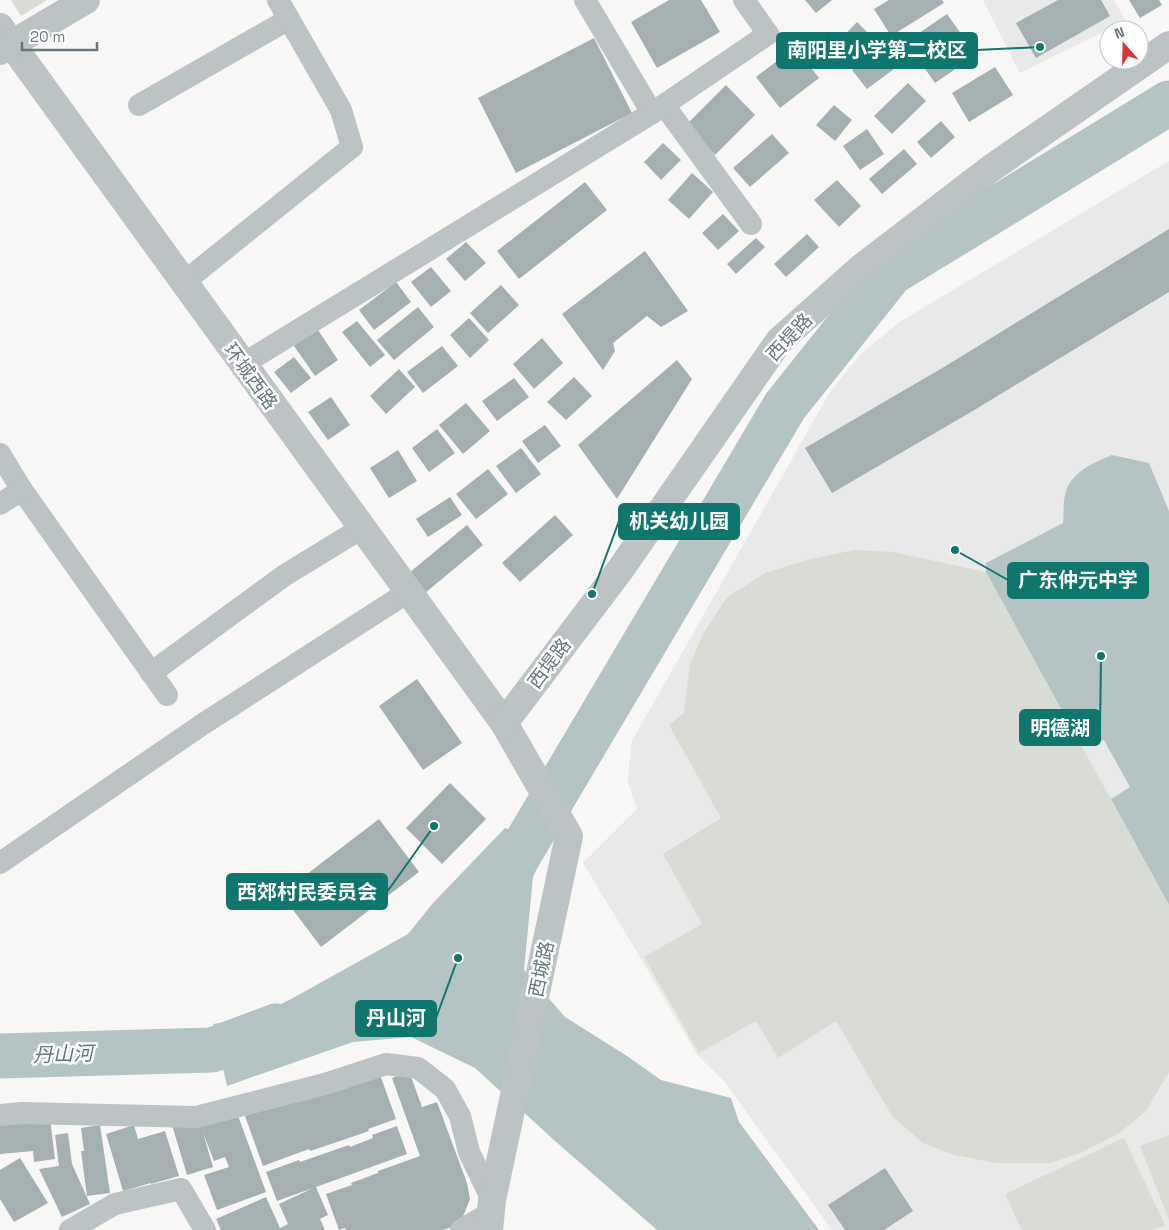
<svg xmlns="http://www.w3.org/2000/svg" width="1169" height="1230" viewBox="0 0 1169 1230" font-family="'Space Grotesk','Noto Sans SC',sans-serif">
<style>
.built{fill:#e8e9e8}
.green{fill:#d9dcd5}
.water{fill:#b4c4c4}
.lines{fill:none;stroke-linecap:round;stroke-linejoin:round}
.river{stroke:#b4c4c4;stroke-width:45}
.building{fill:#a4b0b2}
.minor{stroke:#bcc3c4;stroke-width:22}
.tertiary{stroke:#bcc3c4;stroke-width:28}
.labels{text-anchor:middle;stroke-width:5;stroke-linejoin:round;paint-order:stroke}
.street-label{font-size:19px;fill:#657a7e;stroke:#fff}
.water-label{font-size:20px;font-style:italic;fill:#607878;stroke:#fff}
.leader{fill:none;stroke:#0f766e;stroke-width:2}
.callout-dot{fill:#0f766e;stroke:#fff;stroke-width:2}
.callout{fill:#0f766e;stroke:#0f766e;stroke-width:2}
.callout-label{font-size:20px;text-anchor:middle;font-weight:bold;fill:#fff}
</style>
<rect width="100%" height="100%" fill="#f8f7f5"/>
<g class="built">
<polygon points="983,0 1114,0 1126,21 1020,73"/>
<polygon points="1169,161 1169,1075 1168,1076 1169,1079 1169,1230 832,1230 724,1081 697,1055 640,957 583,863 637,809 628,783 629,763 632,741 830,392 861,354 901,321"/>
</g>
<g class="green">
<polygon points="11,0 47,0 21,16"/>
<polygon points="854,550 893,552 986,572 1169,905 1169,1072 1146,1111 1118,1134 1078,1154 1050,1163 997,1163 954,1155 923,1143 902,1125 892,1116 836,1021 778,1058 756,1021 699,1053 644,957 702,924 663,854 721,818 669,725 684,713 690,664 703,634 727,597 765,573 807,560"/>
<polygon points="1169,1135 1169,1220 1140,1146"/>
<polygon points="1124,1138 1165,1225 1154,1230 1022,1230 1005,1194"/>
</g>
<g class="water">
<path d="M1112,455l37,8 20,48v394l-58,-106 19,-12 -26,-47 -23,5 -95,-173v-9l77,-40c1,-9 0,-19 2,-28 5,-23 28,-32 47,-40z"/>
<polygon points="505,828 546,847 533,877 524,970 565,1017 627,1056 661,1080 731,1098 739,1122 819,1230 657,1230 554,1140 475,1068 411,1037 353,1042 227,1086 213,1024 253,1018 293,998 408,934 433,903"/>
</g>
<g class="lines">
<g class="river">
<polyline points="497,892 785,406 891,273 1169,103"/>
<polyline points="0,1056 212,1050 276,1026"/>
</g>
</g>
<g class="building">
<polygon points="669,0 701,0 720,32 657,68 631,22"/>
<polygon points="805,0 832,0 816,13"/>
<polygon points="889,0 942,0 944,3 891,36 874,9"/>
<polygon points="1058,0 1101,0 1110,16 1036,58 1016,23"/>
<polygon points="1129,0 1159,0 1162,5 1140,18"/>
<polygon points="947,14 976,55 935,83 906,42"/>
<polygon points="857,22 873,38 852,61 835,45"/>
<polygon points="594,38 632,113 516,173 478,98"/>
<polygon points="795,47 819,78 780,108 756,77"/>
<polygon points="883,47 898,66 867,89 852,70"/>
<polygon points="995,67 1013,95 969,122 952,93"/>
<polygon points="908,83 926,101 892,134 874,116"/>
<polygon points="726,85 755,115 715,155 686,125"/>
<polygon points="834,105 852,120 835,141 816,125"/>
<polygon points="941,121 955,137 931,158 917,142"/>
<polygon points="867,129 884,154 860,170 843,146"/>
<polygon points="772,134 789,153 750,187 733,168"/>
<polygon points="663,143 681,160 661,180 644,162"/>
<polygon points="904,149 917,164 882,194 869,179"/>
<polygon points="692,173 713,192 689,219 668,200"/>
<polygon points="837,180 861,206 839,227 814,200"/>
<polygon points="585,182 607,210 519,279 497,251"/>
<polygon points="723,214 739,231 718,250 702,233"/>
<polygon points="1169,229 1169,292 971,412 832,493 805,448 944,367"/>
<polygon points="807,234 819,247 786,277 774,264"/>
<polygon points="756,238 765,247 736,274 727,264"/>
<polygon points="466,242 486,263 465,281 446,259"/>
<polygon points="645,251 688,311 661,327 647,316 613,343 615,351 603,370 562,314"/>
<polygon points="431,267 451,291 431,307 411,282"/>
<polygon points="396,282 411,302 374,330 359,310"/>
<polygon points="501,285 519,305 488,333 470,313"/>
<polygon points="418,307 434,327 394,360 377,340"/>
<polygon points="469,318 489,340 470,358 450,335"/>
<polygon points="357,321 385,355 370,367 342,332"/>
<polygon points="316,327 338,360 315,376 292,343"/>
<polygon points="542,338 563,363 534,389 513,364"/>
<polygon points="442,346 458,366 423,393 407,372"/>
<polygon points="294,357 311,378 291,393 274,372"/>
<polygon points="677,360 692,379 617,499 578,445"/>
<polygon points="399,369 415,387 386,414 370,396"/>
<polygon points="574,377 592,396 566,420 547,402"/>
<polygon points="514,378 529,397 497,421 482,401"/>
<polygon points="331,397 350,425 328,440 308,412"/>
<polygon points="466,403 490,431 463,454 439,425"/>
<polygon points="545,425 561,446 538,463 522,441"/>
<polygon points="437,429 455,453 429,472 412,448"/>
<polygon points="521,448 541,474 516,493 496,466"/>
<polygon points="398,450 417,481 389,498 370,468"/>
<polygon points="488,469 508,494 476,519 456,494"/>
<polygon points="450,497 462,515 428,537 416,519"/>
<polygon points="555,515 573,535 520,582 502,563"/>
<polygon points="467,525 483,545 425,593 409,573"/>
<polygon points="417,679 462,743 423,770 379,706"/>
<polygon points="450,783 486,819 442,864 406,828"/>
<polygon points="379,819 419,872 321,947 281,894"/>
<polygon points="409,1071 422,1107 437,1102 467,1183 470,1199 460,1224 443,1230 346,1230 345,1228 339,1230 326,1194 352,1185 351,1183 378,1173 378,1171 420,1156 392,1078"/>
<polygon points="379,1072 396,1119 368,1129 369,1131 337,1142 310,1151 309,1149 263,1166 245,1116 318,1090"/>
<polygon points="237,1113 266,1192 217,1210 204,1175 229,1167 225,1157 214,1161 203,1133 213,1167 187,1175 172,1125"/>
<polygon points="50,1118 55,1159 34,1162 33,1151 0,1154 0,1124"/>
<polygon points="100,1125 110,1193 87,1196 81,1151 84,1151 81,1128"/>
<polygon points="134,1125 138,1139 165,1131 179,1176 151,1184 151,1183 123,1191 106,1134"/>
<polygon points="397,1126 407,1154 316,1187 328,1215 320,1219 325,1230 221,1230 216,1219 266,1197 280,1228 288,1224 279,1204 313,1188 277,1201 266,1172 299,1160 300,1162 349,1145 350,1147 373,1138 372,1135"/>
<polygon points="68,1133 72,1164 90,1204 62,1217 39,1169 59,1166 55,1135"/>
<polygon points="20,1158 48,1203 14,1222 0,1199 0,1170"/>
<polygon points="885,1168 913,1211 884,1230 845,1230 828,1205"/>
</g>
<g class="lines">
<g class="minor">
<polyline points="585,0 652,113"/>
<polyline points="139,105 289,19"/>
<polyline points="664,105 751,224"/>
<polyline points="184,282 352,147 341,110 278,0"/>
<polyline points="243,364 652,113 768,34 744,0"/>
<polyline points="0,454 22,490 167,695"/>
<polyline points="0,504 22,490"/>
<polyline points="151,673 285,575 362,528"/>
<polyline points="0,863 203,724 408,592"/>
<polyline points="0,1115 22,1113 196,1117 325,1084 386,1064 418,1068 445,1089 460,1116 469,1152 492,1200"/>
<polyline points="70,1230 115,1204 181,1189 205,1230"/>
<polyline points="461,1230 490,1213"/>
</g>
<g class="tertiary">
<polyline points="0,27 12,45 504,723 569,836 492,1200 489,1230"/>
<polyline points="0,51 86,0"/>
<polyline points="504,723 620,570 779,341 862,267 990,169 1169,45"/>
</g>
</g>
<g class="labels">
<g class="street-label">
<text transform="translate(789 337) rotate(-47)" y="7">西堤路</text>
<text transform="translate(251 376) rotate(54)" y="7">环城西路</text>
<text transform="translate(549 663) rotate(-53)" y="7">西堤路</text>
<text transform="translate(541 969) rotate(-78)" y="7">西城路</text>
</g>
<g class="water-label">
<text transform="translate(63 1054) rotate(-2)" y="7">丹山河</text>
</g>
</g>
<path class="leader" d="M1040 47L977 50M592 594L619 521M955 550L1008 580M1101 656L1100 728M434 826L387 892M458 958L436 1018"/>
<g class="callout-dot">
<circle cx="1040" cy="47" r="5"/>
<circle cx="592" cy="594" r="5"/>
<circle cx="955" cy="550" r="5"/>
<circle cx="1101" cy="656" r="5"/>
<circle cx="434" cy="826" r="5"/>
<circle cx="458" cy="958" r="5"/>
</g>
<g class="callout">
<rect x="777" y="33" width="200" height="35" rx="5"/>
<rect x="619" y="504" width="120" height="35" rx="5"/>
<rect x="1008" y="563" width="140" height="35" rx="5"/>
<rect x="1020" y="710" width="80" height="35" rx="5"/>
<rect x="227" y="874" width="160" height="35" rx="5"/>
<rect x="356" y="1001" width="80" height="35" rx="5"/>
</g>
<g class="callout-label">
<text x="877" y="57">南阳里小学第二校区</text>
<text x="679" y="528">机关幼儿园</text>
<text x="1078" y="587">广东仲元中学</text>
<text x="1060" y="735">明德湖</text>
<text x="307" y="899">西郊村民委员会</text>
<text x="396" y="1025">丹山河</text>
</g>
<g transform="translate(1124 45) rotate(340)"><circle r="24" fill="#ffffff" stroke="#c1cacb"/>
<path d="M0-4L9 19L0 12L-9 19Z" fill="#d73639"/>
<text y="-8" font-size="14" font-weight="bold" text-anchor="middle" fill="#657a7e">N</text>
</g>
<path d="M22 42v8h75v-8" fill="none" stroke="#657a7e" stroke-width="2.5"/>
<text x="30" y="42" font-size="15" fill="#657a7e" stroke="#ffffff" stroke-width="4" paint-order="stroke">20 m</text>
</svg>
